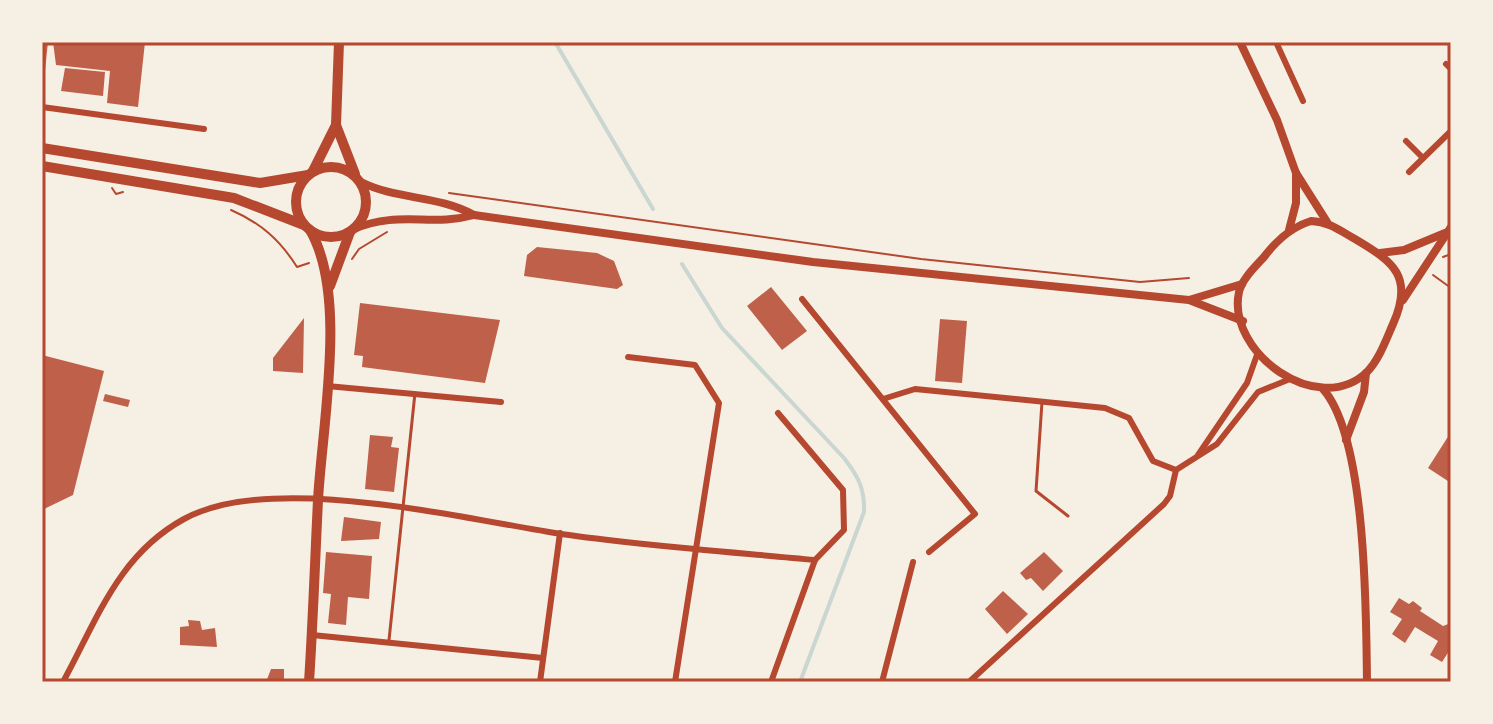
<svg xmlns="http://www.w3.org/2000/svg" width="1493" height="724" viewBox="0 0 1493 724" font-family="'Asap Condensed',sans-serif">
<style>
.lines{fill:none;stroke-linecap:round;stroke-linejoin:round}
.stream{stroke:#c9d6d2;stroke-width:4}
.building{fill:#bf614a}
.path{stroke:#b5482f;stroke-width:2}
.service{stroke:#b5482f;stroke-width:3}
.minor{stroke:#b5482f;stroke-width:6}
.tertiary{stroke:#b5482f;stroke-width:8}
.primary{stroke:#b5482f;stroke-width:10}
.neatline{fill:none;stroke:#b5482f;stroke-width:3}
</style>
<rect width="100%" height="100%" fill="#f6efe4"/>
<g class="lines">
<g class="stream">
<polyline points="555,42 653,209"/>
<path d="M682,264l40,64 122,130c14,18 21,31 20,54l-64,170"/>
</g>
</g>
<g class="building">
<polygon points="42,42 48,42 44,80 42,80"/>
<polygon points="53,42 145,42 138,107 107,103 110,71 56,65"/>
<polygon points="65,68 105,72 103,96 61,91"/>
<polygon points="537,247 597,253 614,261 623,285 617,289 524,276 527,255"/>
<polygon points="771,287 807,331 782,350 747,306"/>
<polygon points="360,303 500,320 485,383 362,367 363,356 354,355"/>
<polygon points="304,318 303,373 273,371 273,358"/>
<polygon points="940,319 967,321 962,383 935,381"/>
<polygon points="42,355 104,371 73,495 42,510"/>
<polygon points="105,394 130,400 128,407 103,401"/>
<polygon points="1451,432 1451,483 1428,468"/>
<polygon points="370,435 393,437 391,447 399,448 394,492 365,489"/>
<polygon points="344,517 381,522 379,539 341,541"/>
<polygon points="326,552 372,556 369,599 348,597 346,625 328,623 331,594 323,593"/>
<polygon points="1044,552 1063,571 1043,591 1031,578 1026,580 1020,573"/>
<polygon points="1003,591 1028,614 1007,634 985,609"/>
<polygon points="1399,598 1409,604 1413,601 1422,608 1420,611 1443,626 1451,623 1451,648 1442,662 1430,655 1438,641 1415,627 1405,643 1392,634 1402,619 1390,612"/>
<polygon points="188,620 200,621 202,630 215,628 217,647 180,645 180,627 189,626"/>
<polygon points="271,669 284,669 284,682 266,682"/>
</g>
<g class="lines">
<g class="path">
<polyline points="112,188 116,194 123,192"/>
<polyline points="449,193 921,259 1140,282 1189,278"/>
<path d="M231,210c30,13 49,30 66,57l12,-4"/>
<polyline points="1443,257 1451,254"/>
<polyline points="352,259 359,249 387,232"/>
<polyline points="1433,275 1451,288"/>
</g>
<g class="service">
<polyline points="1042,402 1036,491 1068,516"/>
<polyline points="389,640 415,393"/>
</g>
<g class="minor">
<polyline points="1276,42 1303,101"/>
<polyline points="1446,64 1451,69"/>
<polyline points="42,107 204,129"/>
<polyline points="1406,141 1423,158"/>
<polyline points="1409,172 1451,131"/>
<polyline points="802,299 975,514 929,552"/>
<polyline points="628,357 695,365 719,403 675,682"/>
<polyline points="327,386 501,402"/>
<polyline points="883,399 915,389 1105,408 1129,418 1153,461 1176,470"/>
<polyline points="1198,455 1247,383 1258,352"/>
<polyline points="312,635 543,658"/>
<path d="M63,682c34,-62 55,-127 121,-163 87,-48 280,0 377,15 84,12 170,18 254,26"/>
<polyline points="540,682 560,533"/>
<polyline points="771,682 815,560 844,530 843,490 778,413"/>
<polyline points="882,682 913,562"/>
<polyline points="969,682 1164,504 1170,496 1176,470 1217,444 1258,392 1290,379"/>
</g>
<g class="tertiary">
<polyline points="1240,42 1277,120 1296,173 1327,222"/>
<path d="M361,182c36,18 77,13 113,33l339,47 376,38 54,21"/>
<path d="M1311,221c19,1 28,9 44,18 39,23 59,38 38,85 -7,16 -14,36 -26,48 -49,47 -141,-20 -128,-80 3,-13 16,-25 25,-35 12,-16 27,-30 47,-36z"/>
<path d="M354,229c45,-19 77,-2 120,-14"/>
<polyline points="1289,230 1296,203 1296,173"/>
<polyline points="1380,253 1404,250 1445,233"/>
<polyline points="1189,300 1242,284"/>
<polyline points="1403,300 1451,227"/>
<path d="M1323,389c44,50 43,225 44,293"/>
<polyline points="1346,440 1364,392 1366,373"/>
</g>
<g class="primary">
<polyline points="339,42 336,125 355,174"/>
<polyline points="42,148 260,183 308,175"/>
<polyline points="42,166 234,198 304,225"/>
<circle cx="331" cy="202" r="35"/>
<polyline points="313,171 336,125"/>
<polyline points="330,286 350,232"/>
<path d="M309,682c4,-61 6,-121 9,-182 4,-75 30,-205 -8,-270"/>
</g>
</g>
<rect width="1493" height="724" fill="none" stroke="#f6efe4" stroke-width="88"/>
<rect x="44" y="44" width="1405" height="636" class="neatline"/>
</svg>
